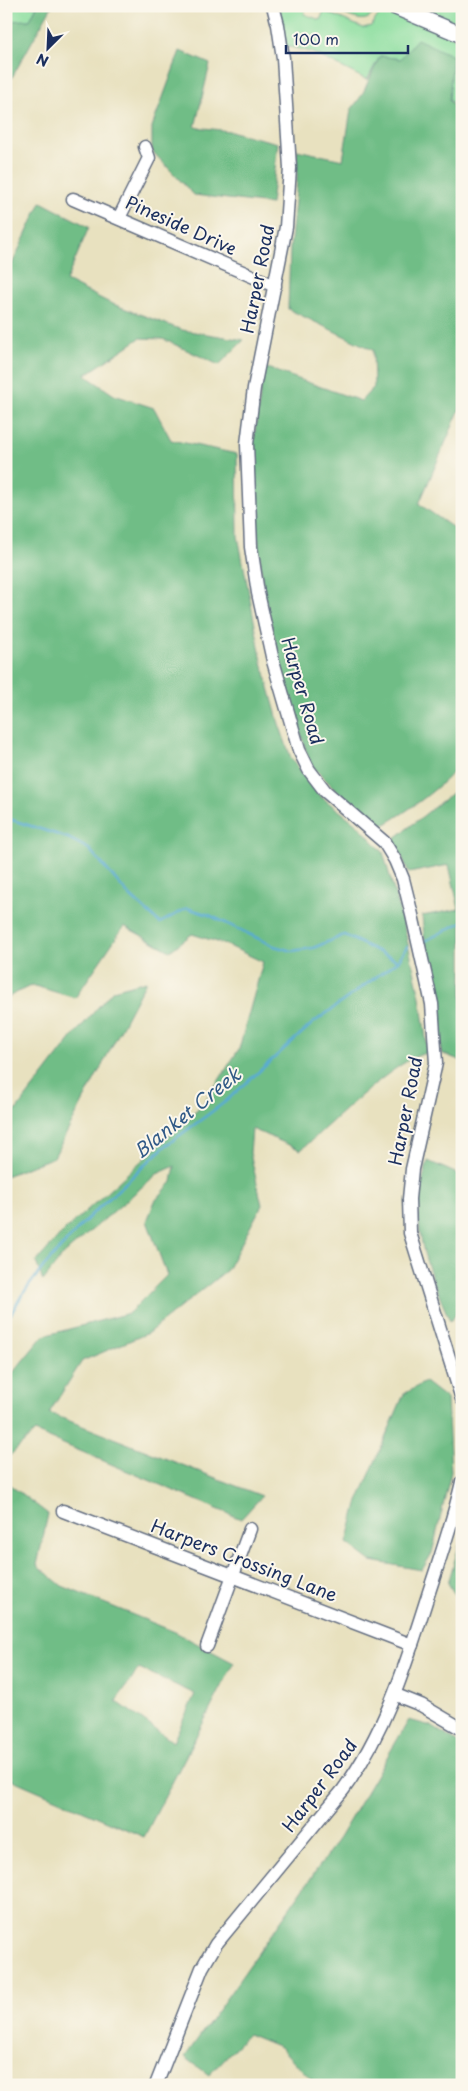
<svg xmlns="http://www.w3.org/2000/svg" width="468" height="2091" viewBox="0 0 468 2091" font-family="'Playpen Sans',sans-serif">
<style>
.green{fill:#8bde9f;stroke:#53867e}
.forest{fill:#70bd86;stroke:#467672;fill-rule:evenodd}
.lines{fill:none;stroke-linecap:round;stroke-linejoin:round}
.stream{stroke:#59abd4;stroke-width:2.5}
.minor-casing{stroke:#636d80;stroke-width:15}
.major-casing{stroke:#636d80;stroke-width:18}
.minor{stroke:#fff;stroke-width:12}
.major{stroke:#fff;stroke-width:15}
.labels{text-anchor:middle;stroke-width:4;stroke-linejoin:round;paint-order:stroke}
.street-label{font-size:18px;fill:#1b2f5e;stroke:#fbf7ec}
.water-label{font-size:19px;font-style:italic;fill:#315a87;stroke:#fbf7ec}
</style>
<rect width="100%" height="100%" fill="#fbf7ec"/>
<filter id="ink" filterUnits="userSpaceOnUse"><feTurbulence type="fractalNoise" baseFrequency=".02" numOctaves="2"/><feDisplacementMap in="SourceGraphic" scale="10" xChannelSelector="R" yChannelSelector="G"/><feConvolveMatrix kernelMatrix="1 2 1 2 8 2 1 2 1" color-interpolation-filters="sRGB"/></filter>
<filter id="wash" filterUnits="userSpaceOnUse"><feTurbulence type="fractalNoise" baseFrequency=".0096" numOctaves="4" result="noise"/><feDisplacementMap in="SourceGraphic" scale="20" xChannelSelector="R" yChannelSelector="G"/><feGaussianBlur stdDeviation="1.12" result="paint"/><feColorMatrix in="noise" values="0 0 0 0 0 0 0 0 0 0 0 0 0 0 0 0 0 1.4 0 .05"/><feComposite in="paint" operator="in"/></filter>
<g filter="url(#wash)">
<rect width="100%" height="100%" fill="#e8e1bf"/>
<g class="green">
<polygon points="6,6 37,6 30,20 6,21"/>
<polygon points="279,6 307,6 304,14 320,20 324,11 363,28 371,26 384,7 462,41 462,114 454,104 400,59 380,56 367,80 312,52 286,46"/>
<path d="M327,6h49c-6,27 -33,6 -49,0z"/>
<polygon points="426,6 462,6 462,31 427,14"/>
</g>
<g class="forest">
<polygon points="37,6 52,6 6,88 6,21 30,20"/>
<path d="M417,39l36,17 -4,45 13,13v290l-43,100 43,30v228c-21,26 -51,47 -80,64l-42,-32 -30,-30 -27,-91 -20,-84 -10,-99 -1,-37 12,-86 97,34 13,-14 -1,-37 -85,-41 2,-60 7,-67v-32l46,10 8,-50 11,-15 18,-39 20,3z"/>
<polygon points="180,51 210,64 195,127 229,131 278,143 271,204 194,195 152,151 152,127"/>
<path d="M41,202l48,25 -23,54 44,22 72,27 62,10 -25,25 -56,-26 -23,-1 -55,37 29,20 40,13 17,32 66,14 1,82 24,126 17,62 12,34 29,38 38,29 25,27 21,74 16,71 8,56c-29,2 -102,75 -127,97l-49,-21 -2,24 12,52 -35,65 -79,63 -66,28 -33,52 213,83 -21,23 -206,-87 -29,27v-78l37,-45 86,-23 38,-38 -20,-54 8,-20 17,-19 3,-16 -18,8 -93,80 -21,27 -7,-19 28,-31 139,-126 36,-56 24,-87 -36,-17 -35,-11 -22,17 -46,-25 -49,72 -43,-13 -26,13v-116l4,-6 -4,-9v-590z"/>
<polygon points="462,785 462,1061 441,1053 441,1020 426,954 422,916 459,909 449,865 409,873 394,839"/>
<polygon points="146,981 54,1157 6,1176 6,1115 14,1113 74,1035 113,990"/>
<path d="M428,1161l34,15v131l-12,14c-25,-59 -43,-96 -22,-160z"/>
<polygon points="425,1382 447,1399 451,1472 432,1553 422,1570 371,1561 347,1543 357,1504 404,1394"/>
<path d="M6,1482l42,32 -11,51 25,21 113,46 59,31 -90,174 -138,-60zM139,1668l56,26 -22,48 -57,-41z"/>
<polygon points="462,1536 462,1607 448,1583"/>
<polygon points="409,1720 431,1726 462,1745 462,2085 305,2085 312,2080 280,2047 248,2034 209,2075 185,2057 339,1838"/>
</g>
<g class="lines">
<g class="stream">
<polyline points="6,818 68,838 89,849 128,894 160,923 187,908 209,915 274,946 292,951 313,948 344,935 398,961"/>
<polyline points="423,942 462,922"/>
<polyline points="6,1322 22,1295 44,1266 91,1215 164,1147 225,1102 313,1023 398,961 407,947"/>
</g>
</g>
</g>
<g filter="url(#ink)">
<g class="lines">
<g class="minor-casing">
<g id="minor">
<polyline points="273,6 278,25 283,58 290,168 286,227 254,388 247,444 251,547 258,593 273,661 299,750 309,770 325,791 384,842 395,860 403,879 412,915 432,1004 436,1063 412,1169 409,1199 410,1233 462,1399"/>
<polyline points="73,199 275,286"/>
<polyline points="119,218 149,158 145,147"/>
<polyline points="63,1511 412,1645"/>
<polyline points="207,1646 250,1529"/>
<polyline points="396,1695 421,1705 462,1729"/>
<path d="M156,2085l46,-117 14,-24 127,-154c43,-59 63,-126 85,-195 12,-37 25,-74 34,-113"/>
</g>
</g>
<g class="major-casing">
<polyline id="major" points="393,6 462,35"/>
</g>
<use href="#minor" class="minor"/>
<use href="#major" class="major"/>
</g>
</g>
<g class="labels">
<g class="street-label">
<text transform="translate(181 226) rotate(24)" y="6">Pineside Drive</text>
<text transform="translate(258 279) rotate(-79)" y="6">Harper Road</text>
<text transform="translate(302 691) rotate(74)" y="6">Harper Road</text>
<text transform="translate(406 1111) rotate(-79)" y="6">Harper Road</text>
<text transform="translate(244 1561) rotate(21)" y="6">Harpers Crossing Lane</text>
<text transform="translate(320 1786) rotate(-53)" y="6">Harper Road</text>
</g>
<g class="water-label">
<text transform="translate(187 1113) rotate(-39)" y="7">Blanket Creek</text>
</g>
</g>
<rect width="468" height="2091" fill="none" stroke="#fbf7ec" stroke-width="25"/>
<g transform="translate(48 48) rotate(204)" stroke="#fbf7ec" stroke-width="4" paint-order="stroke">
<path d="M0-4L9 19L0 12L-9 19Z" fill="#1b2f5e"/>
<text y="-8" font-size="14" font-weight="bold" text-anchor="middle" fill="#1b2f5e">N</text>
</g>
<path d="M286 45v8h122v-8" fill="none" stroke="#1b2f5e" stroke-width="2.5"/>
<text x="293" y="45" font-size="15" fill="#1b2f5e" stroke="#fbf7ec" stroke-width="4" paint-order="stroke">100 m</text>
</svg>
